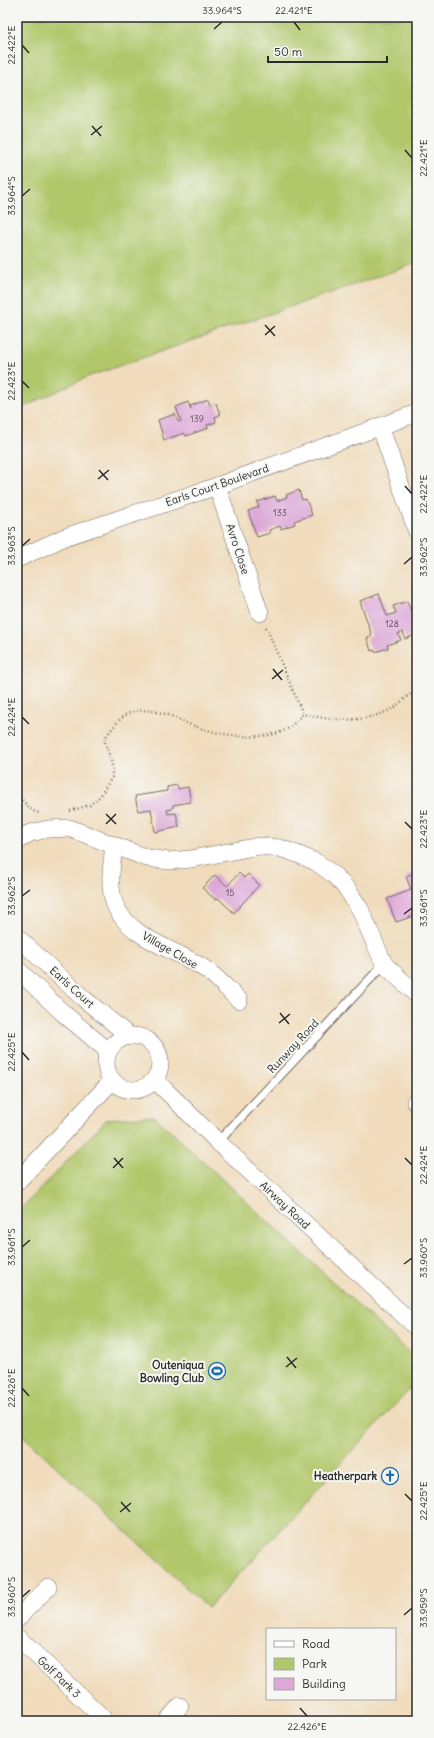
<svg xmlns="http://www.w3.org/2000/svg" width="434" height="1738" viewBox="0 0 434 1738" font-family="Delius,sans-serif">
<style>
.green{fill:#b1c76b;stroke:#6e794b}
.building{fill:#dda7d8}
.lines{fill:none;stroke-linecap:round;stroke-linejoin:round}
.lane-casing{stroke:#70695e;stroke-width:10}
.street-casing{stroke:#70695e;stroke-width:18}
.path{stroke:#70695e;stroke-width:2.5;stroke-dasharray:1 3;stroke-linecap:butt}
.lane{stroke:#fff;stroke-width:8}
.street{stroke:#fff;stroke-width:17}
.ticks{fill:none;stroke:#2b2b2b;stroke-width:1.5}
.labels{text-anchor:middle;stroke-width:4;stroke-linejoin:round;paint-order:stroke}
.number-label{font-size:9px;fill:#584a56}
.street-label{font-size:11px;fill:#2b2b2b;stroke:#f6f6f2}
.poi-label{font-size:11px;font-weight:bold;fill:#2b2b2b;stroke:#f6f6f2;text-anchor:end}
.neatline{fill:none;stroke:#2b2b2b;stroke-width:1.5}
.ticks-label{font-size:10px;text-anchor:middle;fill:#2b2b2b}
</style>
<rect width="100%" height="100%" fill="#f6f6f2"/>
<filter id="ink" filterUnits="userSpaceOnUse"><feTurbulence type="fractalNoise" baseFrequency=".025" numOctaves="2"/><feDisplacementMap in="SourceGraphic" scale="8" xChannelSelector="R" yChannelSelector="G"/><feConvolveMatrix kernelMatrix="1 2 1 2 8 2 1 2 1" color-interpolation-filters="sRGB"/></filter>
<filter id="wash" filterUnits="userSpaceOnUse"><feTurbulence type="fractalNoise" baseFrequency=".012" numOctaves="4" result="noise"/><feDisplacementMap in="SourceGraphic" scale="16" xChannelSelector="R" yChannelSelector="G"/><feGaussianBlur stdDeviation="0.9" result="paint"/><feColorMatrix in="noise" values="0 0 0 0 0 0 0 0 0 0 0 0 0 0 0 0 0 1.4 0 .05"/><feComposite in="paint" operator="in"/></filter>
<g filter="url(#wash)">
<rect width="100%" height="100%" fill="#f0dcbc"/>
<g class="green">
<polygon points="17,17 417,17 417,263 87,377 17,410"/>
<polygon points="154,1116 417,1360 417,1381 208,1608 17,1430 17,1213 107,1119"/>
</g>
<g id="blocks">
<g class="building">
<polygon points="208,399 210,405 216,403 220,415 215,417 216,422 207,425 208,428 186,436 184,433 164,440 158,420 175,414 178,422 181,421 176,407 188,402 191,409 190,406"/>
<polygon points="299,490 302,500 306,499 312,515 294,521 295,524 281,529 280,526 269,530 270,533 257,537 248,511 259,507 257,502 275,496 277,501 287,497 286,495"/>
<polygon points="379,594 387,616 396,613 393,606 407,601 411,612 414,611 417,621 417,623 415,624 417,634 405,639 403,632 398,634 401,640 387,645 388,648 375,652 374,650 371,651 367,638 372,636 360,601"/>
<polygon points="177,785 178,789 188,787 191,802 173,805 172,809 167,810 168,814 176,813 179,827 155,832 151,809 138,811 135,796 167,791 167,787"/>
<polygon points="417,872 417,915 396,922 387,899 411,890 406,876"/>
<polygon points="239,873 244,878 248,874 259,885 234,913 218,898 216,900 202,888 215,875 227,886"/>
</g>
</g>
</g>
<g filter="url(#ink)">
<use href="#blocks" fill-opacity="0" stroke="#70695e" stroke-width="1"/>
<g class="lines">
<g class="lane-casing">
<polyline id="lane" points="218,1142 384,964"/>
</g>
<g class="street-casing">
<g id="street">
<polyline points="380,426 417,532"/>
<polyline points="217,486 260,613"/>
<polyline points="17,559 65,537 217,486 417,413"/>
<polyline points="17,841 30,833 48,829 69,828 147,858 169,861 191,859 259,846 280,848 297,854 316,862 334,875 347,889 360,909 384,964 417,995"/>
<path d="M114,845c-2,18 -6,39 0,57 12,37 66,48 94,69 11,8 21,20 31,29"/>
<polyline points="17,937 83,998 129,1036"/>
<polyline points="17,969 63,1013 108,1051"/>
<circle cx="133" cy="1063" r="27"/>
<polyline points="155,1080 218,1142 417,1328"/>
<polyline points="415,1102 417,1100"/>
<polyline points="17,1182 112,1081"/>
<polyline points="17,1619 48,1587"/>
<polyline points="17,1637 102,1717 98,1721"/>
<polyline points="167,1721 180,1706"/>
</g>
</g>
<g class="path">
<polyline points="266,627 303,714"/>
<path d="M17,794c7,7 13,19 24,19"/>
<path d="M70,811l20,-6 10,-9 12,-19v-13l-8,-25c7,-8 16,-24 28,-27 17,-5 37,2 52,10 26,12 81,23 106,5 5,-4 9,-9 13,-13 31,7 64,10 92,-7 7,-6 14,-12 22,-18"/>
</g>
<use href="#lane" class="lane"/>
<use href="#street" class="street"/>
</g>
</g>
<path class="ticks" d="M294,22l6,8M214,29l8,-7M22,45l7,8M92,126l9,10M91,135l11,-9M405,150l7,8M22,196l8,-7M265,325l10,11M265,335l10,-9M22,381l7,7M99,470l9,10M98,479l11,-9M405,486l7,8M22,546l8,-7M404,564l8,-7M273,669l9,11M272,679l11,-9M22,717l7,7M106,814l10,10M405,822l7,7M106,824l10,-10M22,896l8,-6M404,914l8,-6M280,1013l9,11M279,1023l11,-9M22,1052l7,8M114,1158l9,10M405,1158l7,7M113,1168l10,-10M22,1247l8,-7M404,1264l8,-6M287,1357l9,11M286,1367l11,-9M22,1388l7,8M405,1494l7,7M121,1502l9,10M120,1512l11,-9M22,1597l8,-7M404,1615l8,-7M300,1708l7,8"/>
<defs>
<g id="stadium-ring" transform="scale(0.9)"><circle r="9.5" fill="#f6f6f2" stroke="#1f6fb2" stroke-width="1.5"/><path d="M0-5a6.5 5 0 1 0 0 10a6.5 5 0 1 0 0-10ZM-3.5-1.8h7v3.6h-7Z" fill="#1f6fb2"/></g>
<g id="church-ring" transform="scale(0.9)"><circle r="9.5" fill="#f6f6f2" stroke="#1f6fb2" stroke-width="1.5"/><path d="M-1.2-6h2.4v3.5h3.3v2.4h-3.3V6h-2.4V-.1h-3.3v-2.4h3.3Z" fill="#1f6fb2"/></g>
</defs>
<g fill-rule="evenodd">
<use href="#stadium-ring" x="217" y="1371"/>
<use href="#church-ring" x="390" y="1476"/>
</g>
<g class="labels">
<g class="number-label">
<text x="197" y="422">139</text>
<text x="280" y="516">133</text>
<text x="392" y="627">128</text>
<text x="230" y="896">15</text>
</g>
<g class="street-label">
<text transform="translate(217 485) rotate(-19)" y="4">Earls Court Boulevard</text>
<text transform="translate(238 549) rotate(72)" y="4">Avro Close</text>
<text transform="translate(170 950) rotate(30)" y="4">Village Close</text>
<text transform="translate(72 987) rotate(42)" y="4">Earls Court</text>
<text transform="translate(293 1046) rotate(-47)" y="4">Runway Road</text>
<text transform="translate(285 1205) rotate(43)" y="4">Airway Road</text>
<text transform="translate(59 1677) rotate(43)" y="4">Golf Park 3</text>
</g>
<g class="poi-label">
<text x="204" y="1369">Outeniqua<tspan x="204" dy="13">Bowling Club</tspan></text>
<text x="377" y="1480">Heatherpark</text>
</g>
</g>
<rect width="434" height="1738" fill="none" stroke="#f6f6f2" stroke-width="44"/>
<rect x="266" y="1628" width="130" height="72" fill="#f6f6f2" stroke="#a5a5a2"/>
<rect x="274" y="1641" width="20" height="6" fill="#ffffff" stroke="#a5a5a2"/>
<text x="302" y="1648" font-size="12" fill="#2b2b2b">Road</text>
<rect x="274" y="1658" width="20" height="12" fill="#b1c76b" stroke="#a5a5a2"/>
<text x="302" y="1668" font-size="12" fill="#2b2b2b">Park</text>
<rect x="274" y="1678" width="20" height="12" fill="#dda7d8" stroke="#a5a5a2"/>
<text x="302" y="1688" font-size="12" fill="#2b2b2b">Building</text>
<path d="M268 56v6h119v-6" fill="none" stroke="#2b2b2b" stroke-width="2"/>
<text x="274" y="56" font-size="12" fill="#2b2b2b" stroke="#f6f6f2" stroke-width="3" paint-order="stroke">50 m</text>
<rect x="22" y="22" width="390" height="1694" class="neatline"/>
<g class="ticks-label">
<text x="222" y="14">33.964°S</text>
<text x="294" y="14">22.421°E</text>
<text transform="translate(11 45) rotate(-90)" y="4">22.422°E</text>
<text transform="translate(423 158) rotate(-90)" y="4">22.421°E</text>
<text transform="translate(11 196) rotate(-90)" y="4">33.964°S</text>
<text transform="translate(11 381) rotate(-90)" y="4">22.423°E</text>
<text transform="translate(423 494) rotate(-90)" y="4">22.422°E</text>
<text transform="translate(11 546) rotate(-90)" y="4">33.963°S</text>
<text transform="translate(423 557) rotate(-90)" y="4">33.962°S</text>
<text transform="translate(11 717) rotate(-90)" y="4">22.424°E</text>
<text transform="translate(423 829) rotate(-90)" y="4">22.423°E</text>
<text transform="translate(11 896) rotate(-90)" y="4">33.962°S</text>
<text transform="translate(423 908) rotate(-90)" y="4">33.961°S</text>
<text transform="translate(11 1052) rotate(-90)" y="4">22.425°E</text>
<text transform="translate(423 1165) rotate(-90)" y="4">22.424°E</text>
<text transform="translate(11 1247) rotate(-90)" y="4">33.961°S</text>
<text transform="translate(423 1258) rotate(-90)" y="4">33.960°S</text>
<text transform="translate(11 1388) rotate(-90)" y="4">22.426°E</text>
<text transform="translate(423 1501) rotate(-90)" y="4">22.425°E</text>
<text transform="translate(11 1597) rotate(-90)" y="4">33.960°S</text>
<text transform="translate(423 1608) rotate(-90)" y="4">33.959°S</text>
<text x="307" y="1730">22.426°E</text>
</g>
</svg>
